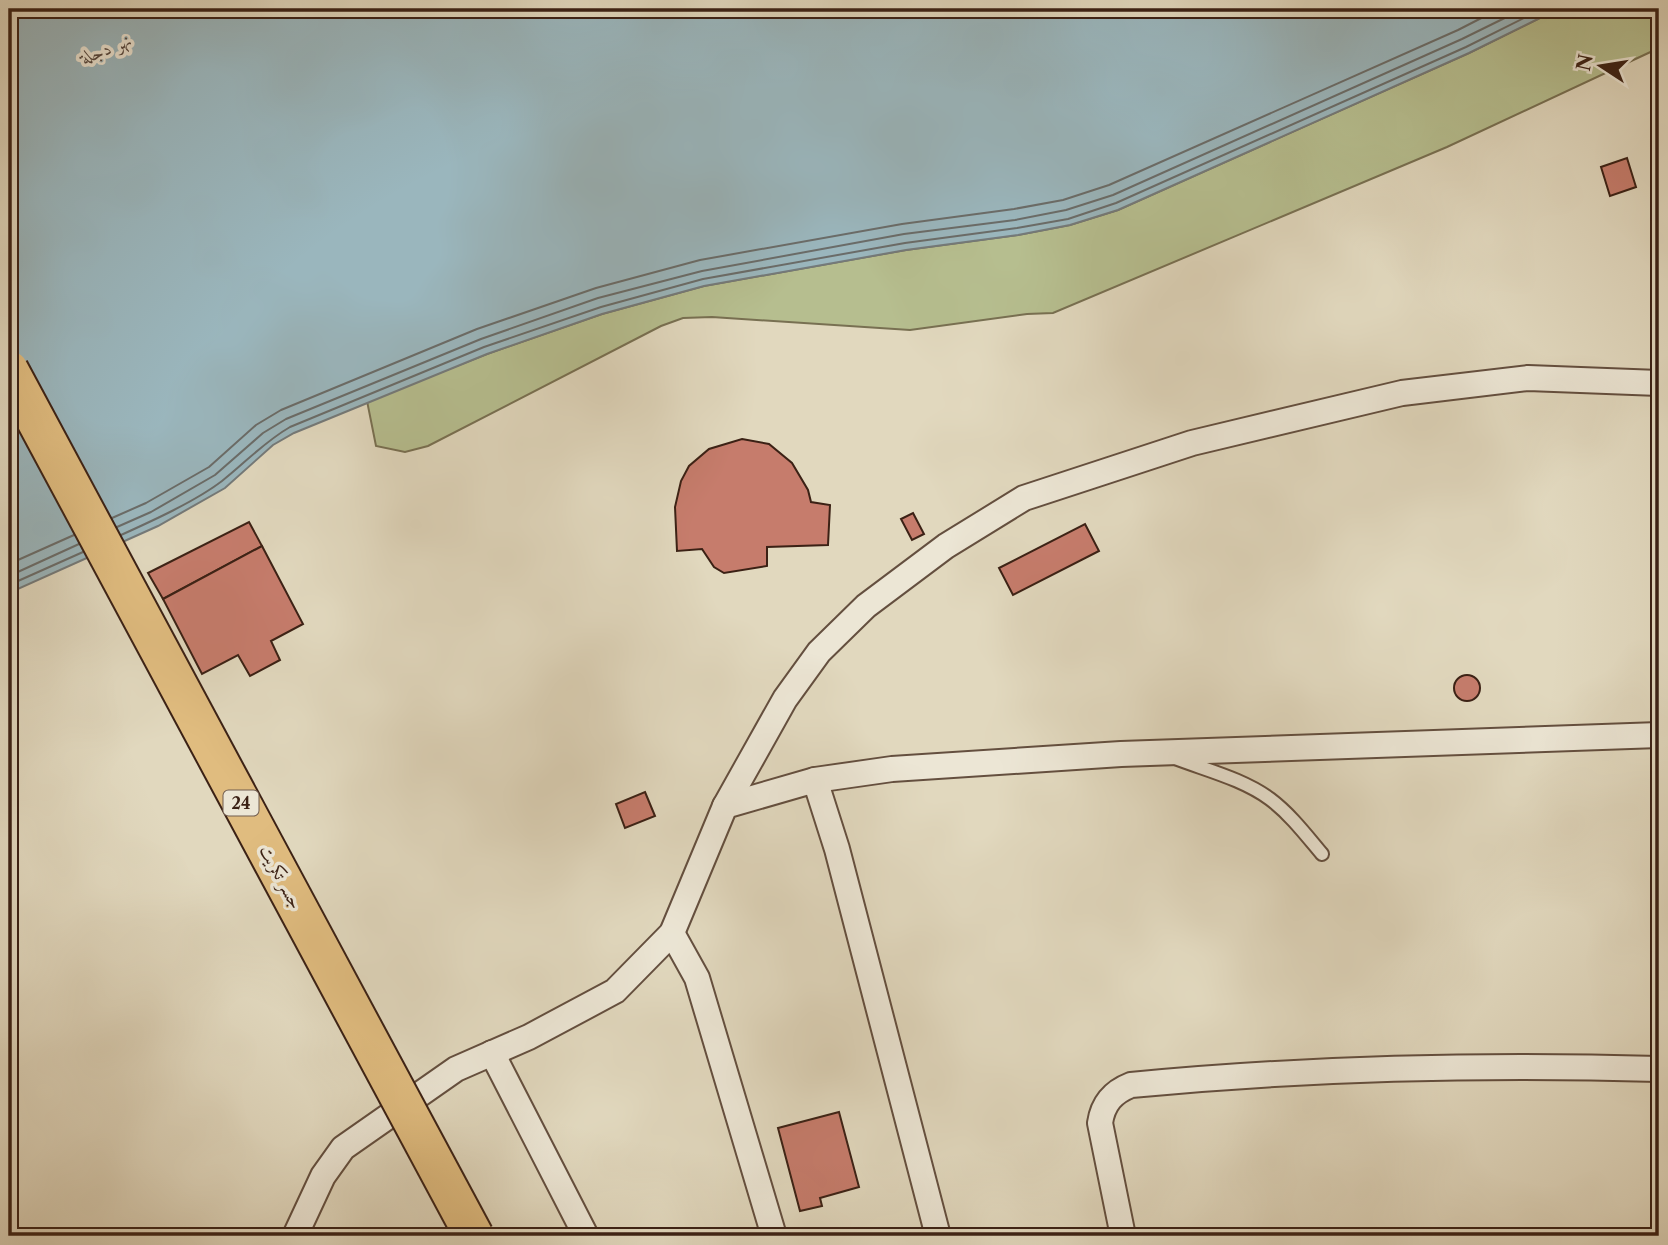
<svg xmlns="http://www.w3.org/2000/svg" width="1668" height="1245" viewBox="0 0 1668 1245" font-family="'Libre Caslon Text',Amiri,serif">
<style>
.green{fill:#b6be8f;stroke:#787052;stroke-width:2}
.water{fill:#9ab6bd;stroke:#747a7a;stroke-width:2}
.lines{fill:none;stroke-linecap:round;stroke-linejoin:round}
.shore{stroke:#6a6c69;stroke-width:2}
.building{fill:#c67c6c;stroke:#3b2115;stroke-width:2}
.lane-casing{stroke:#644f3f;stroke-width:16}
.street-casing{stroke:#644f3f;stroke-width:28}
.lane{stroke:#ece6d5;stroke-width:12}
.street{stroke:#ece6d5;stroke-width:24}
.primary-bridge-casing{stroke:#3b2115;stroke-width:42;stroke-linecap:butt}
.primary-bridge{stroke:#e0bc7f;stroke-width:38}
.labels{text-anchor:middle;stroke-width:7;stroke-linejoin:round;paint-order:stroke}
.shield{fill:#ece6d5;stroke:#705c4f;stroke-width:2}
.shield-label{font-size:16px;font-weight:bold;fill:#3b2115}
.street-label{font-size:18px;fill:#3b2115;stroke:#ece6d5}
.water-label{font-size:19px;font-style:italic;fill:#53463f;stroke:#ece6d5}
</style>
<rect width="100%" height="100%" fill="#e1d8be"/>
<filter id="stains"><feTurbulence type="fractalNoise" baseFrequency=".00286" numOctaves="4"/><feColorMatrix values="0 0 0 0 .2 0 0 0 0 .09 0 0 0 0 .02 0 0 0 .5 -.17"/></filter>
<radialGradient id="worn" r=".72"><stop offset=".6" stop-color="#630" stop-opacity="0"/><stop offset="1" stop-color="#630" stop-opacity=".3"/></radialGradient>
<polygon class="green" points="1558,9 1659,9 1659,48 1447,147 1053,313 1027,314 910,330 712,317 683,318 661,326 428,446 405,452 376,446 367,401 487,354 602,314 704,286 906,250 1018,235 1070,225 1118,210 1469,53"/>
<polygon class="water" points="9,9 1558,9 1469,53 1118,210 1070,225 1018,235 906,250 704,286 602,314 487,354 294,433 273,445 225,488 158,526 9,593"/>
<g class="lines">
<g class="shore">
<polyline points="112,518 146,503 209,467 256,425 281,410 477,329 596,288 700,260 902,224 1014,209 1063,200 1109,185 1458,30 1499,9"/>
<polyline points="117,527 151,512 215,475 263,433 286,419 481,339 598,298 702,271 904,234 1015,220 1066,210 1113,195 1462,39 1523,9"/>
<path d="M121,535c31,-14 75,-34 101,-54 24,-19 42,-39 68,-54l194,-80 117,-40 102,-28 202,-36 112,-15 51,-9 48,-16 350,-156 76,-38"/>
<polyline points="9,564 74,535"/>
<polyline points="9,576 79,544"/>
<polyline points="9,585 83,552"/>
</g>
</g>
<g class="building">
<polygon points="1627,158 1636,187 1610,196 1601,167"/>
<polygon points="742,439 769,444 792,463 808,490 811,502 830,505 828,545 767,547 767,566 724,573 714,567 702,549 677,551 675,507 681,481 689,466 709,449"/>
<polygon points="913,513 924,534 912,540 901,519"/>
<polygon points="249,522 262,546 163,599 148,573"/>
<polygon points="1085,524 1099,551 1013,595 999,568"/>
<polygon points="262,546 303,624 271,641 280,660 250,676 238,655 202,674 163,599"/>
<circle cx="1467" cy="688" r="13"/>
<polygon points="645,792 655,816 625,828 616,804"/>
<polygon points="839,1112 859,1187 820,1198 822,1206 800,1211 778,1128"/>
</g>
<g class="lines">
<g class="lane-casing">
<path id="lane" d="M1175,758c31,12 68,21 95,41 20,15 36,36 52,55"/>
</g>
<g class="street-casing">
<g id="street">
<polyline points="815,780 892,769 1121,754 1659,735"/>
<polyline points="725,806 785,699 819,652 866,606 946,546 1024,498 1192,443 1402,393 1528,378 1659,383"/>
<polyline points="672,933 697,978 774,1236"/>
<polyline points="492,1053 586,1236"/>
<polyline points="295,1236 323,1176 343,1148 456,1069 529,1037 615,991 672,933 725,806 815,780 837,849 938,1236"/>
<path d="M1123,1236l-23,-113c3,-20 13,-31 31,-38 176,-17 352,-21 528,-16"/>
</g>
</g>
<use href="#lane" class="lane"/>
<use href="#street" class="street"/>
<g class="primary-bridge-casing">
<polyline id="primary-bridge" points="9,370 474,1236"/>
</g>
<use href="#primary-bridge" class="primary-bridge"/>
</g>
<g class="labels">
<rect class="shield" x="223.5" y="790.5" width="35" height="25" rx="5"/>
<g class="shield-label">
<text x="241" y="809">24</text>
</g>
<g class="street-label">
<text transform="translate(281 877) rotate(62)" y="6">جسر تكريت</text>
</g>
<g class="water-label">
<text transform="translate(106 48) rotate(-22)" y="7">نهر دجلة</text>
</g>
</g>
<rect width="1668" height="1245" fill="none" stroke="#e1d8be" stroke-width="35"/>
<rect x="10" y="10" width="1647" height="1224" fill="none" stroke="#3b2115" stroke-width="3.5"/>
<rect x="18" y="18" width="1633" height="1210" fill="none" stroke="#3b2115" stroke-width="2"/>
<g transform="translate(1601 66) rotate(282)" stroke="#ece6d5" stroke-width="5" paint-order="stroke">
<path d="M0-5L12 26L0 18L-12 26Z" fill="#3b2115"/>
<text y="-10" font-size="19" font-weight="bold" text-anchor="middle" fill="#3b2115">N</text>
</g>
<rect width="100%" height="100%" filter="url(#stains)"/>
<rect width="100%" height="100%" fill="url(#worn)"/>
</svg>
